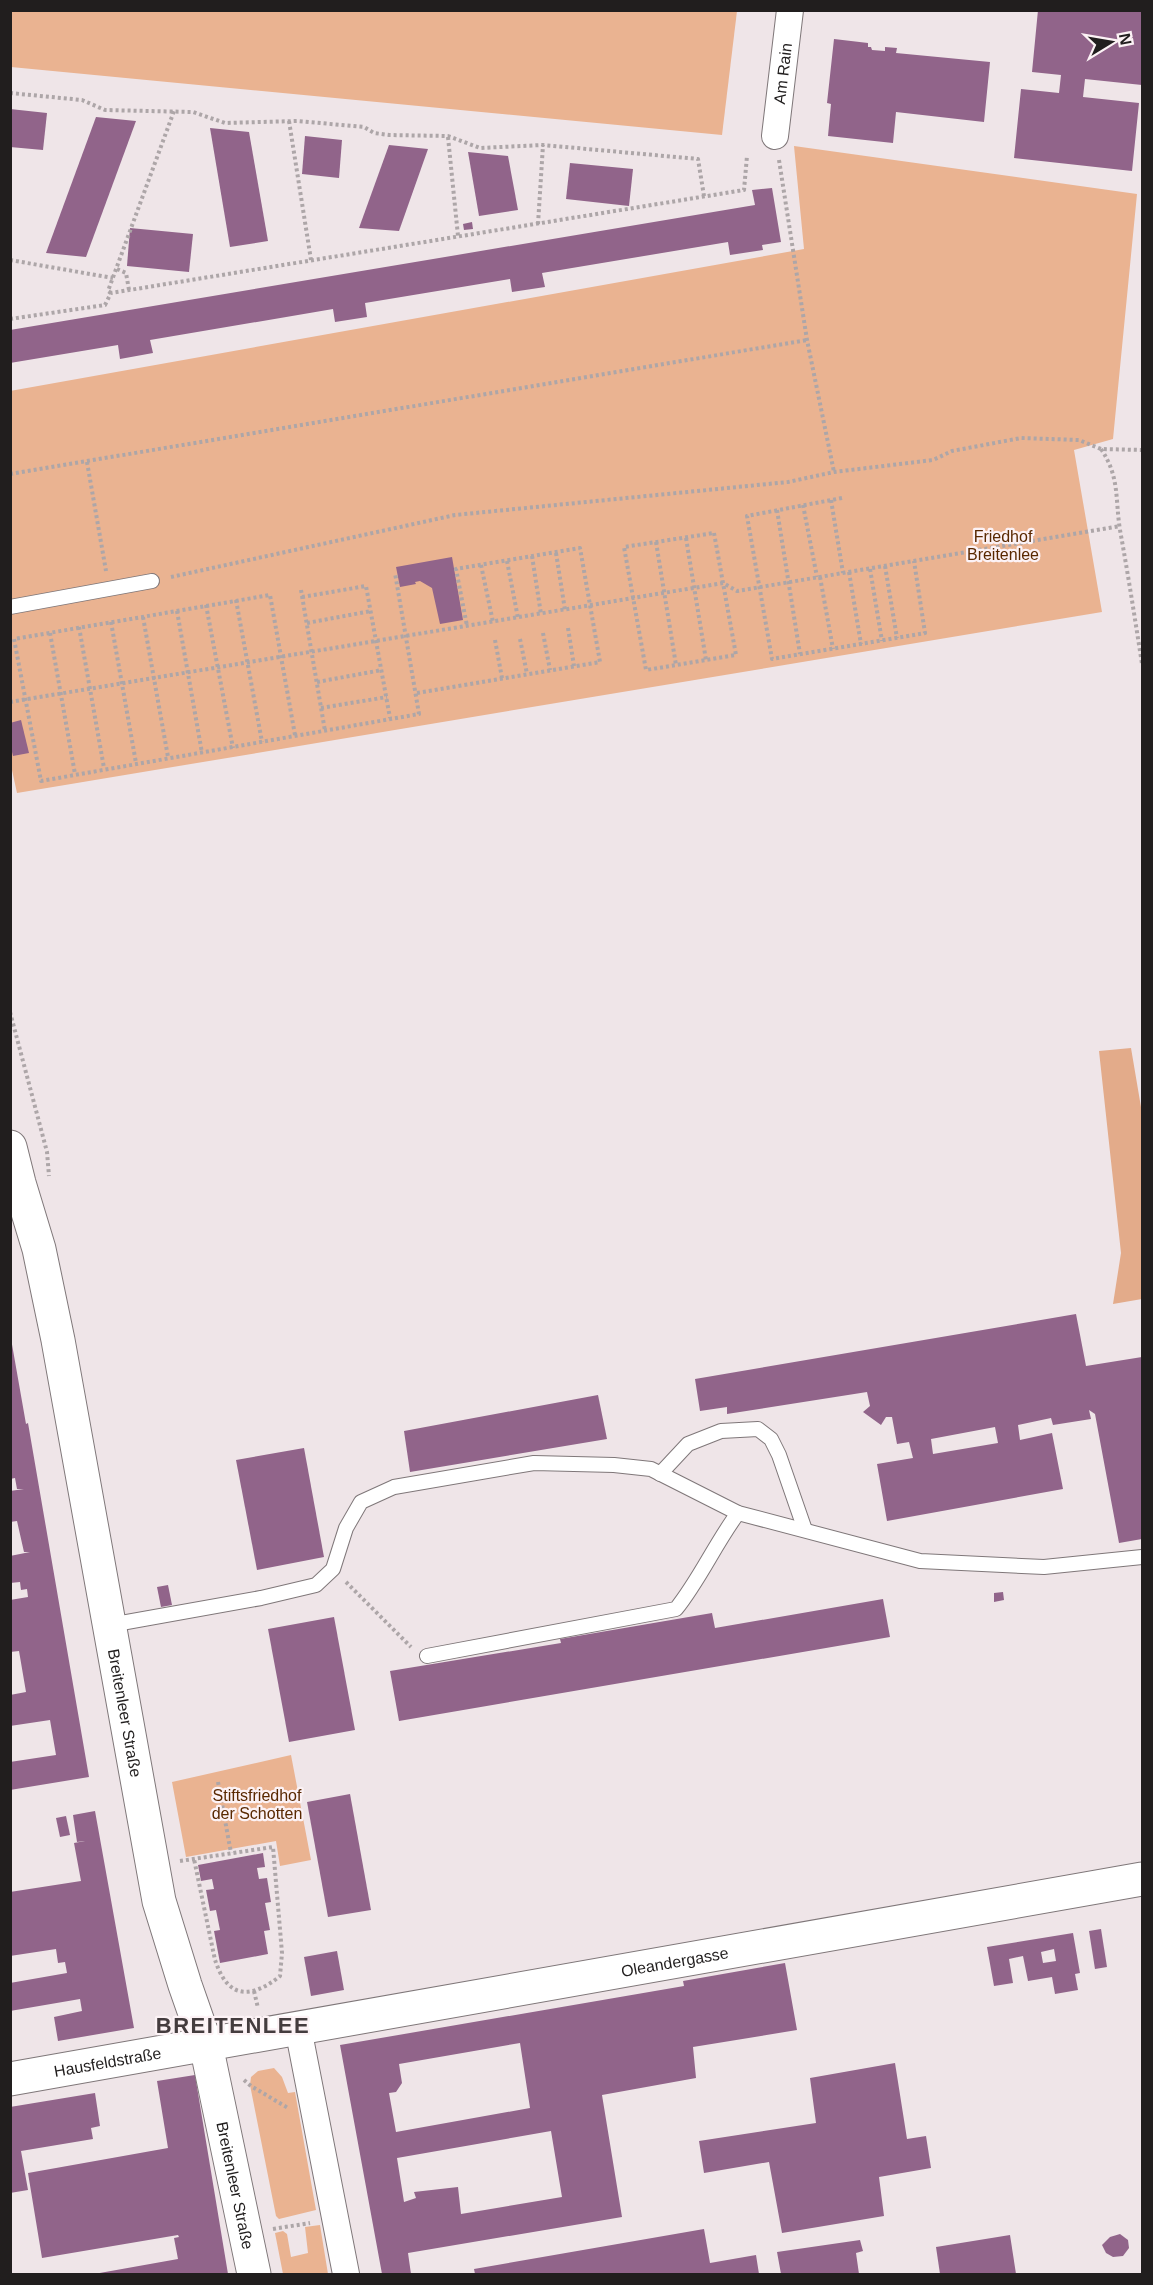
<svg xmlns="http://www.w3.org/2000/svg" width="1153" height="2285" viewBox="0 0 1153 2285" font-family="Arial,sans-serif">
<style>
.green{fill:#eab391}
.forest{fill:#e3ab8a}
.building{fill:#91648a;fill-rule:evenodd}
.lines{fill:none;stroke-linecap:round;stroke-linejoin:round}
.lane-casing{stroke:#7f7779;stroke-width:16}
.street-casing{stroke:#7f7779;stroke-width:28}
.secondary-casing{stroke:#7f7779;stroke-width:35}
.path{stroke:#ada6a8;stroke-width:4;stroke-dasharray:3 3;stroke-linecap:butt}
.lane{stroke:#fff;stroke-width:14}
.street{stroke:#fff;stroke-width:26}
.secondary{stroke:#fff;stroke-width:33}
.labels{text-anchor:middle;stroke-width:4.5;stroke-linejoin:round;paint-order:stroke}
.street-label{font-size:16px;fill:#211e1e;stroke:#fcf2f5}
.park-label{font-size:16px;fill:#592800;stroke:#fcf2f5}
.district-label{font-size:22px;font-weight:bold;letter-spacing:1.5px;fill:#443c3e;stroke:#fcf2f5}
</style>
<rect width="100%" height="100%" fill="#efe5e8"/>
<g class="green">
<polygon points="10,11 11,10 737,11 722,135 11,67"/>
<polygon points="794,146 1137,194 1113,439 1074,450 1102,612 17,793 10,761 10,391 804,249"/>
<polygon points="291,1755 311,1860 280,1866 276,1841 186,1857 172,1782"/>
<polygon points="274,2068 282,2077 288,2093 295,2092 316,2210 279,2219 276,2216 250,2085 251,2077 258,2071"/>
<polygon points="320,2225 328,2274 283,2274 275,2233 283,2231 287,2234 291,2257 308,2253 305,2227"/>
</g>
<polygon class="forest" points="1131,1048 1142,1113 1142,1299 1113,1304 1121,1253 1099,1051"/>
<g class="building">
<polygon points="1038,10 1142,10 1142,85 1085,79 1083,97 1139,103 1132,171 1014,158 1021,89 1059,93 1061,75 1032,72"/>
<polygon points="834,39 868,43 868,47 871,47 872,50 885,51 885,47 897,48 896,53 990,62 984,122 896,112 893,143 828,136 831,104 827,103"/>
<polygon points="10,109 47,113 43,150 10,147"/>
<polygon points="96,117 136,121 86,257 46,253"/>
<polygon points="210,128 249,132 268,241 230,247"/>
<polygon points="305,136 342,140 339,178 302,174"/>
<polygon points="389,145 428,149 399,231 359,228"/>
<polygon points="468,152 508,156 518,210 479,216"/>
<polygon points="570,163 633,169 629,206 566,199"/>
<polygon points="772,188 781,242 762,245 763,250 730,255 728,242 542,273 545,287 512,292 510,279 365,303 367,317 335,322 333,309 150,340 153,353 120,359 118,345 10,363 10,330 755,205 752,190"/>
<polygon points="472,222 473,229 464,230 463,224"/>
<polygon points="130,228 193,234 189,272 127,266"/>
<polygon points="452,557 463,620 440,624 432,588 420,581 415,582 416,584 400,587 396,567"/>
<polygon points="21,720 29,753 13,756 10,744 10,723"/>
<path d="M1076,1314l10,52 56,-9v182l-23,4 -24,-129 -6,-4 2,9 -38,6 -2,-7 -33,7 2,15 32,-7 11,56 -176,32 -10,-57 36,-6 -4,-16 -12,2 -5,-27h-6l-5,8 -18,-13 7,-6 -3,-14 -140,22v-7l-27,4 -5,-32zM995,1427l3,16 -65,11 -2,-15z"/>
<polygon points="10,1333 26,1424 28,1423 89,1777 10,1790 10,1762 56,1755 50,1720 10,1726 10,1695 26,1692 19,1651 10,1652 10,1600 28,1597 27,1589 21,1590 20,1582 10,1583 10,1556 30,1552 24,1552 17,1521 10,1522 10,1491 24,1489 17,1489 15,1478 10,1479"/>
<polygon points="598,1395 607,1439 410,1472 404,1431"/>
<polygon points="304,1448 324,1557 257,1570 236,1460"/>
<polygon points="168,1585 172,1605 161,1607 157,1587"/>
<polygon points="1003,1592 1004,1600 994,1602 994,1593"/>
<polygon points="883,1599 890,1637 399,1721 390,1671 561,1643 560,1639 712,1613 715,1628"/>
<polygon points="334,1617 355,1730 289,1742 268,1629"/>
<polygon points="350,1794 371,1910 328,1917 307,1802"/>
<polygon points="95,1811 134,2028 58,2041 54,2017 82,2011 80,1999 10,2011 10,1983 67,1973 65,1962 58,1963 56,1949 10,1956 10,1892 81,1881 74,1843 85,1841 77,1842 73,1815"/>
<polygon points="66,1816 70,1835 60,1837 56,1818"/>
<polygon points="263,1853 265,1867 257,1868 259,1879 267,1878 271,1902 265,1903 270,1930 264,1931 268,1954 220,1963 214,1931 220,1930 216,1910 210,1911 206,1890 214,1889 212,1879 201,1881 198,1865"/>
<polygon points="1101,1929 1107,1967 1095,1969 1089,1931"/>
<path d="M1073,1933l7,40 -5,1 3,16 -23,4 -3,-17 -24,4 -5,-25 -14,3 4,24 -19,3 -7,-39zM1054,1949l2,12 -13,2 -2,-11z"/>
<polygon points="337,1951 344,1990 311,1996 304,1957"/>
<path d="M785,1963l12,67 -104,17 3,31 -94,17 20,122 -214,36 3,21h-29l-42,-229 344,-59 -1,-5zM520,2043l10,65 -134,24 -7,-39 7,-1 6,-9 -3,-19zM551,2131l11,66 -101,17 -3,-27 -44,5 2,6 -12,4 -7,-44z"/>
<polygon points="895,2063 907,2139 926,2136 931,2168 879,2177 884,2216 782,2233 769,2162 704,2173 699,2141 816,2123 810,2078"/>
<polygon points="195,2075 228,2274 94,2274 178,2259 174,2238 179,2237 178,2235 42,2258 28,2173 168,2148 157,2081"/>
<polygon points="95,2093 100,2126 91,2128 93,2139 21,2151 28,2190 10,2193 10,2107"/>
<polygon points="704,2229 710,2263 756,2255 759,2274 475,2274 474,2269"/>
<polygon points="1120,2234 1128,2240 1129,2248 1123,2256 1113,2257 1106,2253 1102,2245 1110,2237"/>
<polygon points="1010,2235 1016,2274 940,2274 936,2247"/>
<polygon points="860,2240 863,2251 856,2253 859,2274 781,2274 777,2252"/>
</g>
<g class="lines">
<g class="lane-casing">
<g id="lane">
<polyline points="10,607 152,581"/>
<polyline points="660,1474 688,1444 721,1431 758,1429 771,1439 779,1455 805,1530"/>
<polyline points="110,1625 261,1598 316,1585 333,1569 346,1528 361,1502 394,1487 534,1463 614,1465 651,1469 738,1513 920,1561 1044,1567 1142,1557"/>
<path d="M427,1656l249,-47c24,-30 39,-65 62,-96"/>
</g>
</g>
<g class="street-casing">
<g id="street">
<path id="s1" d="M775,136l15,-126"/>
<polyline points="298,2028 346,2274"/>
</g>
</g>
<g class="secondary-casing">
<g id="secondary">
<path id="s2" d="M10,1147l9,36 20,66 19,91 101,561 26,84 21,60 48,229"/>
<path id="s3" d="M10,2079l1132,-200"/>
</g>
</g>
<g class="path">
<polyline points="10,93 82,100 105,110 193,112 225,123 298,121 364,127 374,133 389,135 448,136 480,148 543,145 698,159 704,196"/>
<polyline points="289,121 311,260"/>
<polyline points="448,137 458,236"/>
<polyline points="779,160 807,340 834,472"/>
<polyline points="538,224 543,145"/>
<polyline points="10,260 113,278"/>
<polyline points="117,269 126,273 129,290"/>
<polyline points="111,293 108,291 174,111"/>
<polyline points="10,319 105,305 111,293 744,190 747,156"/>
<path d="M1101,449c19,28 14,50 19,81 8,44 15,89 22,134"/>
<polyline points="87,462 106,571"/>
<polyline points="10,474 807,340"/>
<polyline points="842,498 747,516 772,659 925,633 914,561"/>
<polyline points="831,500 843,573"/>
<polyline points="803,505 817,577"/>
<polyline points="777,510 800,654"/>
<polygon points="714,533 736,655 646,670 624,547"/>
<polyline points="686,538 706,660"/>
<polyline points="656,542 676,665"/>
<polyline points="556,553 565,610"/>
<polyline points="532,556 541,614"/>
<polyline points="507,561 518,618"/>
<polyline points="481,565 493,622"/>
<polyline points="885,566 897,638"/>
<polyline points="870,569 882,641"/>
<polyline points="849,572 861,644"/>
<polyline points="171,577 455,515 788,482 834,472 933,460 952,451 1021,438 1079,440 1101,449 1142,450"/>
<polyline points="820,577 833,649"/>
<polyline points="301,590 325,731"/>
<polyline points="302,597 366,586 390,718"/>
<polyline points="236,600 262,742"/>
<polyline points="206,605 233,748"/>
<polyline points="177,611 202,753"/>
<polyline points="143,617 168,757"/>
<polyline points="111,622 136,763"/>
<polyline points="307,623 371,611"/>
<polyline points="79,627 104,768"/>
<polyline points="568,628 574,666"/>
<polyline points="50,633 75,774"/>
<polyline points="543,633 550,670"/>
<polyline points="520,639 527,674"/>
<polyline points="495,640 502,678"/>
<polyline points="317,682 382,670"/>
<polyline points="417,693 600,662 580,548 456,569 467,626"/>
<polyline points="10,702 723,583 737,591 1120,526"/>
<polyline points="321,708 387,697"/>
<polyline points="295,735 270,595 14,639 41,781 419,714 395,573"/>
<polyline points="10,1012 47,1152 49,1176"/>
<polyline points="346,1582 411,1647"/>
<polyline points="218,1782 231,1853"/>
<path d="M180,1861l93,-14 9,106 -2,23c-13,11 -36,24 -51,9 -7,-6 -11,-17 -14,-25l-21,-101"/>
<polyline points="254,1991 258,2008"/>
<polyline points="244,2080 251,2086 288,2108"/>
<polyline points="273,2229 310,2223"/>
</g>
<use href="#lane" class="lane"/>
<use href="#street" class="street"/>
<use href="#secondary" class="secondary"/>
</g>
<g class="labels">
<g class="street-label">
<text dy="6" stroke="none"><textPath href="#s1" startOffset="63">Am Rain</textPath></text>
<text dy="6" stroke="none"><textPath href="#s2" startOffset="578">Breitenleer Straße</textPath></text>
<text dy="6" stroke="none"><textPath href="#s3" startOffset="675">Oleandergasse</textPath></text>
<text dy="6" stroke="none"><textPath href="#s3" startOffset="99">Hausfeldstraße</textPath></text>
<text dy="6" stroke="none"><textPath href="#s2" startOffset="1064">Breitenleer Straße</textPath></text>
</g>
<g class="park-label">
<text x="1003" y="542">Friedhof<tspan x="1003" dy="18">Breitenlee</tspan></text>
<text x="257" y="1801">Stiftsfriedhof<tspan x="257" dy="18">der Schotten</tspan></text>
</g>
<g class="district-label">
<text x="233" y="2033">BREITENLEE</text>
</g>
</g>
<rect width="1153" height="2285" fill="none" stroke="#211e1e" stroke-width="24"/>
<g transform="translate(1111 42) rotate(79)" stroke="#fcf2f5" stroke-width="4.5" paint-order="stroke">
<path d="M0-4.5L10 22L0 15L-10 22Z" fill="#211e1e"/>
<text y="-9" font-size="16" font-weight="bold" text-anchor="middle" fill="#211e1e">N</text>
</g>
</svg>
